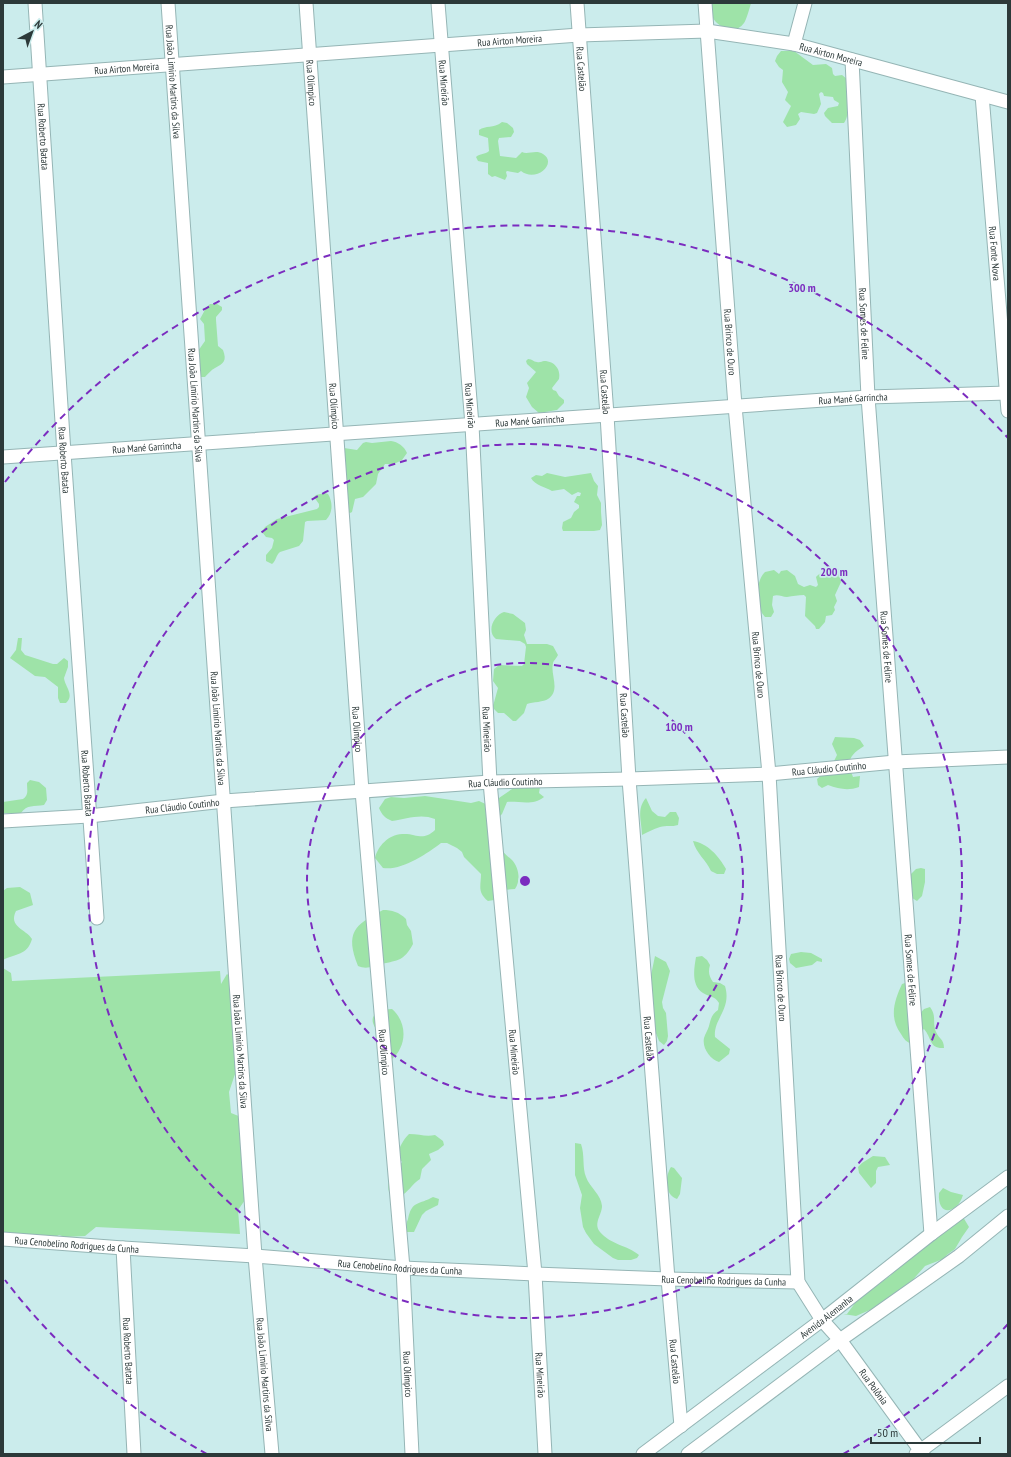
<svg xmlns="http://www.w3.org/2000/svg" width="1011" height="1457" viewBox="0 0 1011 1457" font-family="'PT Sans Narrow',sans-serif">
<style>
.green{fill:#9ee3a8}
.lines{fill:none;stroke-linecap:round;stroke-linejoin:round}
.street-casing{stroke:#95b5b5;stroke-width:15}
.street{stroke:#fff;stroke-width:13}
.ring{fill:none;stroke:#7b2cbf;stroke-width:2;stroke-dasharray:7 5}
.labels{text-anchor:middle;stroke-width:3.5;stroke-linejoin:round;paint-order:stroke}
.street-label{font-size:10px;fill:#2c3939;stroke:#cbecec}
.centre{fill:#7b2cbf;stroke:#cbecec;stroke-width:2}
.ring-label{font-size:12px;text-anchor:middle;font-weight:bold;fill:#7b2cbf;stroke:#cbecec;stroke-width:3.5;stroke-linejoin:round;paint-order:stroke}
</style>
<rect width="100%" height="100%" fill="#cbecec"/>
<g class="green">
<path d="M712,3h39c-1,4 -5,18 -7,20 -12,17 -40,-3 -32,-20z"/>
<path d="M781,51h13l19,14 13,-1 6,4 1,6 2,2 7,-1 5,4c0,11 4,36 -3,44h-12l-7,-7 -1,-3 4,-5 10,-2 1,-3 -5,-3 -1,-3 -9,-1 -1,-3 -2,-1 -2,2 2,10 -4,9 -3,1 -13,-2 -3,2 2,5 -4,6 -9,2 -4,-5 8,-16 -6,-6 3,-8 -6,-10 1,-12 -4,-3 -4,-6 2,-5z"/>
<path d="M502,122l5,1 6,5 1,4 -3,5 -12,1 -1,3 2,15 16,2 6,-6c6,3 14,-3 21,2 15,9 -7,29 -22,17l-3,2 -11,-2 -1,1 1,4 -2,4 -10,-4 -3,1 -4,-3v-11l-10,-2 -2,-4c4,-4 9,-2 13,-6l-1,-13 -9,-3v-5c7,-5 14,-1 23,-8z"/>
<path d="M210,304h7l5,3v3l-6,7v3l2,26 5,4c4,11 1,13 -8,18 -4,2 -7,6 -10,9h-4l-1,-3 -2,-23 7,-10 -1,-17 -4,-5 6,-11z"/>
<path d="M528,359c5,0 5,3 9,3 3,1 5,-1 7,-1 11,0 17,9 15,18l-7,9 1,2 3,1 3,5 5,4v3l-7,7 -18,3 -7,-6 -6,-10 3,-9 -2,-5 9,-11 -9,-8 -1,-3z"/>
<path d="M391,441c7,1 13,5 16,12l-5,7 -8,4h-9l-7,10 -2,10 -13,13 -8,2 -3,13 -2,1 -6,-2v-63l13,2 6,-7 3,-1 6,1z"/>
<path d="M547,473l18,4 26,-4 3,8 4,5 -1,9 4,8v9l1,13 -2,5 -6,1h-31l-1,-3 1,-6 8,-4 3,-6 5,-4v-3l-5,-3 3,-6h3l1,-3 -3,-1 -6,3 -8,-6 -12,2c-7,-4 -17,-6 -21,-13l5,-3 6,1z"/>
<path d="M325,493l3,1c5,8 5,19 -2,26l-19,1 -2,1 -2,19 -4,5 -19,6c-4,3 -4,9 -8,12l-6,-3v-6l6,-7 2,-8 -2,-2 -6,-1 -4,-5 3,-5 12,-8 40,-10 2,-2v-3l-5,-7 2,-2z"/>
<path d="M834,568h3l5,5 -2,6 1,3 -6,13 2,6 -3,6 1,3 -3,5 -6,1 -1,6 -6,7h-3l-1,-3 -10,-10 1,-19 -2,-2c-6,0 -11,1 -17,2 -5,0 -9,-3 -14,-1l-1,9 2,7 -3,5h-6c-10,-11 -10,-35 0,-45l9,-2 5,4 2,-3 6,-1 8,6 3,8 6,3 6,-2 6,2 2,-2 -2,-8c4,-5 8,-4 14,-5z"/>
<path d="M504,612l9,2 12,9 1,7 -2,5 3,9h20l6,2 5,9c-2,4 -4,5 -5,8 -3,12 8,27 -5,36 -4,3 -15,3 -21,5l-3,9 -8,8h-3l-9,-8h-6l-4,-4 -1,-3 5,-18 -5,-7 1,-12 5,-4 23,1 2,-2 2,-17 -1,-3 -5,-3 -24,-2c-10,-8 -2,-24 8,-27z"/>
<path d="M18,638h4l-1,12 4,5 28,9h4l7,-6 4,3v6l-4,11c1,9 11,17 2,25h-6l-2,-5v-11l-13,-10 -10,-1 -25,-18 6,-8z"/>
<path d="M835,737l19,1 6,2 4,6c-14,9 -18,14 -11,31l7,-1 -1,11c-11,4 -20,2 -31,-2l-6,3 -4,-3 -1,-6 14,-12 6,-12 -5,-11z"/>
<path d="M30,780l9,2 7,6 1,12 -3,5c-10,2 -17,-1 -23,8h-18v-11l20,-3c6,-4 4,-9 4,-16z"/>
<path d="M515,787h25l-1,6 5,4c-11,9 -24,4 -37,5l-5,12 -5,5c1,8 3,26 6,32 1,3 6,6 9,9 7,8 9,20 3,29l-12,1 -9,10 -6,1c-11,-9 -7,-15 -7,-27l-17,-17 -2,-5 -5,-4 -10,-5h-6c-14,11 -40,28 -58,25l-8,-10c3,-12 13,-23 27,-24 15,-1 20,8 33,-4v-11c-14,-6 -29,0 -43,2 -7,-3 -10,-6 -13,-13l6,-9 6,-2 13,1 21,-2 46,7 8,-2 11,5 6,-2 3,-6z"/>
<path d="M646,798l6,13 6,5 7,1 5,-5h6l3,6 -1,7c-6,2 -12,0 -18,2 -7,2 -12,5 -18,8 0,-13 -6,-26 4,-37z"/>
<path d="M693,841c14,2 26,15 33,28l-2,5h-7l-6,-3c-5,-11 -15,-18 -18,-30z"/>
<polygon points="921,868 925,869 925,882 922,896 917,901 912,898 909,876 916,869"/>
<path d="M20,887l10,6 3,12 -17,6c-8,16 10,18 16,28 -5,17 -16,14 -29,21v-69l4,-3z"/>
<path d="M383,910c9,0 16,2 23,9l1,6 4,6 2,13c-9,17 -15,16 -31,20 -9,2 -15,6 -24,2 -13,-33 -4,-41 25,-56z"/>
<polygon points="801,952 811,953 822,959 822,962 817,961 812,965 796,968 790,963 789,959 791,954"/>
<polygon points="655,956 666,962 670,971 662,1002 663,1008 666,1013 668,1036 667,1041 664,1045 659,1041 654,1028 650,980"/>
<path d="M702,956l5,4 3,5c-2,7 -1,11 3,17l7,1 5,3c7,23 -12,33 -10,51l15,12 -1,5 -10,8c-9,-3 -17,-14 -15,-24 1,-4 4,-8 5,-12 2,-7 2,-11 9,-16l1,-7c-5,-8 -8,-5 -16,-10 -12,-8 -9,-24 -7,-36z"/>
<polygon points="3,968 11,973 12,981 220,971 221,984 227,974 234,980 238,1065 229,1092 231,1113 241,1117 245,1200 238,1210 240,1234 96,1227 85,1236 65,1237 59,1235 53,1238 3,1236"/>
<path d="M908,982l8,36 8,-9 6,-2c7,9 2,15 6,25 3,7 8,7 8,16 -15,1 -12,-10 -20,-19l-5,4 -7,11c-6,-2 -8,-5 -11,-10 -12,-16 -7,-33 1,-50z"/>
<path d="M392,1009c16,14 15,38 -1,51 -3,-9 -6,-18 -11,-26 -1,-2 -3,-3 -4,-5 -10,-15 4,-19 16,-20z"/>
<path d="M409,1134c10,0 17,3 26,1l8,6 1,4 -6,5 -9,4 2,6 -9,9 -2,10c-8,5 -12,14 -21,18l-10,-5c-3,-14 6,-19 13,-30l-5,-7c3,-9 6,-15 12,-21z"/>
<path d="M575,1143l6,1c4,11 1,23 5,33 4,11 15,17 16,29 0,9 -9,17 -2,26 11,13 27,13 39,23l-2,3 -6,2h-13l-5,-2 -19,-14 -8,-11 -3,-6 -3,-19 2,-13 -7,-20z"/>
<polygon points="873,1156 885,1157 890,1165 878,1167 876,1171 876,1183 871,1188 859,1173 858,1167 862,1163"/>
<path d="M671,1167l3,1 8,10 -2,16 -3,5c-13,-4 -12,-23 -6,-32z"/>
<path d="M943,1188l8,4 12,3c-5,18 -26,23 -24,-2z"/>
<path d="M433,1197l6,2 -1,6 -12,6 -4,4 -8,17h-7c-1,-6 -1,-8 1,-13 4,-19 11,-14 25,-22z"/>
<polygon points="963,1217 969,1227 962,1237 955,1249 948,1254 943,1259 925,1266 910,1283 879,1306 856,1316 843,1314 847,1314 858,1299 890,1276 902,1263"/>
</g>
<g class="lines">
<g class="street-casing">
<g id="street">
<path id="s1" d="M35,3l29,450 33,465"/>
<path id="s2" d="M168,3l87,1253 17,198"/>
<path id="s3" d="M306,3l56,788 41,477 9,186"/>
<path id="s4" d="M438,3l34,422 18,357 45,492 10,180"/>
<path id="s5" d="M577,3l30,412 22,364 39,500 13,147"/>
<path id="s6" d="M705,3l30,403 34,368 29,508 24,38 18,20 83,114"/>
<polyline points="794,44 805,3"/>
<path id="s7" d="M852,60l16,337 63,837"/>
<path id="s8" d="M3,77l576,-42 128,-4 87,13 214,58"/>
<path id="s9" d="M982,95l26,316"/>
<path id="s10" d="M3,457l865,-60 140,-4"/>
<path id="s11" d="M3,821l86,-5 135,-15 266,-19 139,-3 140,-5 126,-12 113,-5"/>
<path id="s12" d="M3,1239l120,9 132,8 148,12 132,6 133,5 130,3"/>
<path id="s13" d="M123,1248l11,206"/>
<path id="s14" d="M643,1454l179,-134 109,-86 77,-57"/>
<polyline points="688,1454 840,1340 959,1256 1008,1216"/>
<polyline points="916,1454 1008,1386"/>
</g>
</g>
<use href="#street" class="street"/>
</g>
<g class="ring">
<circle cx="525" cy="881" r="218"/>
<circle cx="525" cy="881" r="437"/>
<path d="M1008 1324A655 655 0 0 1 843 1454M207 1454A655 655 0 0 1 5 1280M5 482A655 655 0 0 1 1008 438"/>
</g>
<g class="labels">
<g class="street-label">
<text dy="4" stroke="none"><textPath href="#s8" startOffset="508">Rua Airton Moreira</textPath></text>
<text dy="4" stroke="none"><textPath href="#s8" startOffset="832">Rua Airton Moreira</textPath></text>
<text dy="4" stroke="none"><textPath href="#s8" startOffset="124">Rua Airton Moreira</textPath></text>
<text dy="4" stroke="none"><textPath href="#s5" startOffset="66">Rua Castelão</textPath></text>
<text dy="4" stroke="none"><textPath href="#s2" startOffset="79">Rua João Limirio Martins da Silva</textPath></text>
<text dy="4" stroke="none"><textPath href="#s3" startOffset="80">Rua Olímpico</textPath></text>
<text dy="4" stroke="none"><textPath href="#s4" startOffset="80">Rua Mineirão</textPath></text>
<text dy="4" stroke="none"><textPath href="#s1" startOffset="134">Rua Roberto Batata</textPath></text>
<text dy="4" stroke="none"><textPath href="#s9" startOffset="159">Rua Fonte Nova</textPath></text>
<text dy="4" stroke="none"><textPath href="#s7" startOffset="264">Rua Somes de Feline</textPath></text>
<text dy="4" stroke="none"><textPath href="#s6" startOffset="340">Rua Brinco de Ouro</textPath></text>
<text dy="4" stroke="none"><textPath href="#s5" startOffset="390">Rua Castelão</textPath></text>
<text dy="4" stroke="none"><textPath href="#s10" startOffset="852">Rua Mané Garrincha</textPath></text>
<text dy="4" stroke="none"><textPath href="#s2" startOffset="403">Rua João Limirio Martins da Silva</textPath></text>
<text dy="4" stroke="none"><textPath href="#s4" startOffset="404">Rua Mineirão</textPath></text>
<text dy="4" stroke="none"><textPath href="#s3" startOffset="404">Rua Olímpico</textPath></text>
<text dy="4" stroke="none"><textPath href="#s10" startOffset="528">Rua Mané Garrincha</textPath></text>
<text dy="4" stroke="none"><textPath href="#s10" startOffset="144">Rua Mané Garrincha</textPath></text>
<text dy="4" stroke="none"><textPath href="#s1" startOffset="458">Rua Roberto Batata</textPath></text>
<text dy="4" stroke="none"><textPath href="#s7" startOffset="588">Rua Somes de Feline</textPath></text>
<text dy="4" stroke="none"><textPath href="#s6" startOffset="664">Rua Brinco de Ouro</textPath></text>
<text dy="4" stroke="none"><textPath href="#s5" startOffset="714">Rua Castelão</textPath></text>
<text dy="4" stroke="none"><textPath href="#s2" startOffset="727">Rua João Limirio Martins da Silva</textPath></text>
<text dy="4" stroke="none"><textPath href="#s3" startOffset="728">Rua Olímpico</textPath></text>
<text dy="4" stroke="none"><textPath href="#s4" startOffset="728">Rua Mineirão</textPath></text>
<text dy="4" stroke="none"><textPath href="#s11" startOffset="828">Rua Cláudio Coutinho</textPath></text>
<text dy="4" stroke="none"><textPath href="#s11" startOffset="504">Rua Cláudio Coutinho</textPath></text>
<text dy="4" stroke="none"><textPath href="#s1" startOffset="782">Rua Roberto Batata</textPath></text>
<text dy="4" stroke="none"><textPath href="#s11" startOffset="180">Rua Cláudio Coutinho</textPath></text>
<text dy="4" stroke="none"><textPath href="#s7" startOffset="912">Rua Somes de Feline</textPath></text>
<text dy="4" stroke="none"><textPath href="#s6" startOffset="988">Rua Brinco de Ouro</textPath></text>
<text dy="4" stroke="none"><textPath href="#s5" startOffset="1038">Rua Castelão</textPath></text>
<text dy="4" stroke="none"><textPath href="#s2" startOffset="1051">Rua João Limirio Martins da Silva</textPath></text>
<text dy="4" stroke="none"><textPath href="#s3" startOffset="1052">Rua Olímpico</textPath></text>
<text dy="4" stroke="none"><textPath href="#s4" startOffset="1052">Rua Mineirão</textPath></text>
<text dy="4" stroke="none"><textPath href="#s12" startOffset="74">Rua Cenobelino Rodrigues da Cunha</textPath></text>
<text dy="4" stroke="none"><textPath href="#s12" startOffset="398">Rua Cenobelino Rodrigues da Cunha</textPath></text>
<text dy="4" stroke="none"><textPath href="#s12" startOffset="722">Rua Cenobelino Rodrigues da Cunha</textPath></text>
<text dy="4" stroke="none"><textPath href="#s14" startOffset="229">Avenida Alemanha</textPath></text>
<text dy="4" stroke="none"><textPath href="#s13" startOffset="103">Rua Roberto Batata</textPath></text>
<text dy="4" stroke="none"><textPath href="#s5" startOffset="1362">Rua Castelão</textPath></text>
<text dy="4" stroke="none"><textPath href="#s2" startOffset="1375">Rua João Limirio Martins da Silva</textPath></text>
<text dy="4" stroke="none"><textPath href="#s3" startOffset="1375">Rua Olímpico</textPath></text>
<text dy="4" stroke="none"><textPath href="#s4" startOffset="1376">Rua Mineirão</textPath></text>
<text dy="4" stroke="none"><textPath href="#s6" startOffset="1412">Rua Polônia</textPath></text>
</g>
</g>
<circle cx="525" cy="881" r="6" class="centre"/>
<g class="ring-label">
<text x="802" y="292">300 m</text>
<text x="834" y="576">200 m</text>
<text x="679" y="731">100 m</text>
</g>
<rect width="1011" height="1457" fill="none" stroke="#2c3939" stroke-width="8"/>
<g transform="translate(32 32) rotate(41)" stroke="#cbecec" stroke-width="3" paint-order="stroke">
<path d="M0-3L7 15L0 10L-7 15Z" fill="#2c3939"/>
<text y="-6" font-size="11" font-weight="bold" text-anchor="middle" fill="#2c3939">N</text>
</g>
<path d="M871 1437v6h109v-6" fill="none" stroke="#2c3939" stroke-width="2"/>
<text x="877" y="1437" font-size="12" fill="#2c3939" stroke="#cbecec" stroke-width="3" paint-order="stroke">50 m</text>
</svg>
